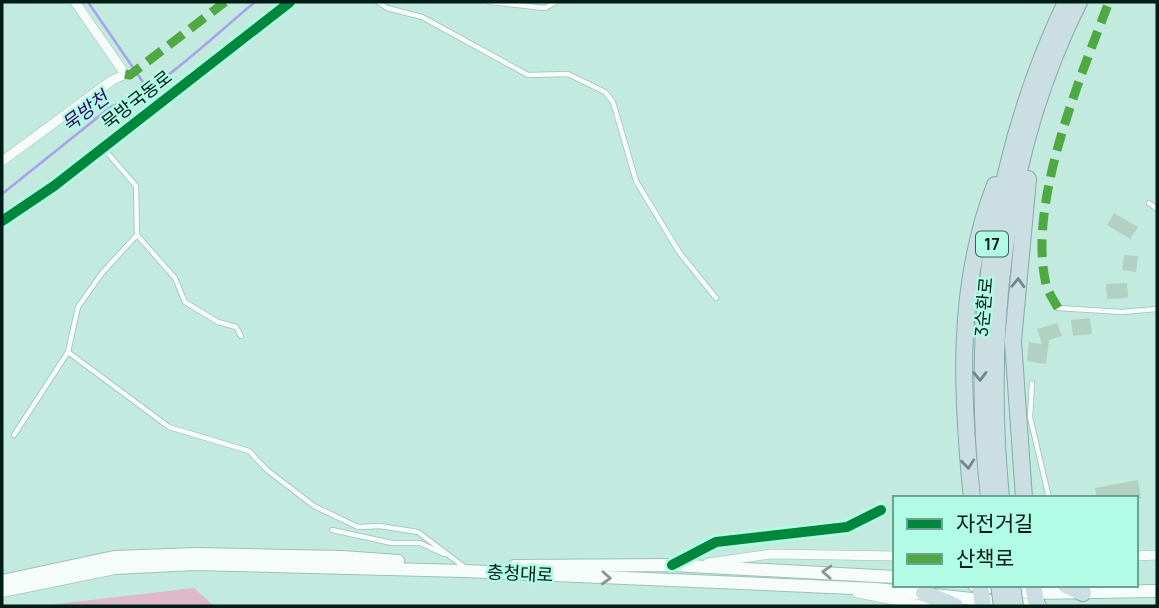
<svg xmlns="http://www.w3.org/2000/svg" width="1159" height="608" viewBox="0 0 1159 608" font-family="Manrope,'Noto Sans KR',sans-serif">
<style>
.forest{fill:#ddb9cb}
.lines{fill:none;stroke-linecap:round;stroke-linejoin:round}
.stream{stroke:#a8a2ec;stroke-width:2.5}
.building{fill:#b2d1c2}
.lane-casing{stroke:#9ec1b7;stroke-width:6}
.street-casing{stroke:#9ec1b7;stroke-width:10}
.secondary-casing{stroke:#9ec1b7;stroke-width:14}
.highway-casing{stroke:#86a9aa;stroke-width:18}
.lane{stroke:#f6fcfa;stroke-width:4.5}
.street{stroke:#f6fcfa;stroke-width:9}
.secondary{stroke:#f6fcfa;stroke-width:12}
.highway{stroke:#cbdfe3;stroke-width:16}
.highway-bridge-casing{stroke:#86a9aa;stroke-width:18;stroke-linecap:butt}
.highway-bridge{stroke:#cbdfe3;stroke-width:16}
.quiet{stroke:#4fa942;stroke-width:9;stroke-dasharray:18 9;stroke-linecap:butt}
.cycleway-casing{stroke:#b2fbe4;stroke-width:15}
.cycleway{stroke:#00873e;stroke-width:10}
.oneway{stroke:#708886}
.oneway2{stroke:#879893}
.labels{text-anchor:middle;stroke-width:5;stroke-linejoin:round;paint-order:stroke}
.shield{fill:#b2fbe4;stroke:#356053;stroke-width:2}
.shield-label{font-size:16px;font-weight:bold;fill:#001d15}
.street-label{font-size:18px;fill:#001d15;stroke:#b2fbe4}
.water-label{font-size:19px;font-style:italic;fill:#32066d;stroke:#b2fbe4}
</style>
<rect width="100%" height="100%" fill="#c3eade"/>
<polygon class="forest" points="194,588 214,606 40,606"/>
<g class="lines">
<g class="stream">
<polyline points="88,2 147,88"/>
<path d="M2,194l110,-88c41,-9 108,-76 143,-104"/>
</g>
</g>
<g class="building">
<polygon points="1114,213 1138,227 1130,239 1107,225"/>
<polygon points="1124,255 1138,256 1136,272 1122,270"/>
<polygon points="1127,283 1128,298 1107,299 1106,284"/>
<polygon points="1090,318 1092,334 1073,336 1071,320"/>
<polygon points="1057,323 1062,336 1049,340 1046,364 1027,361 1029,342 1042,344 1037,329"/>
<polygon points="1138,480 1141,498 1097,498 1095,488"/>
</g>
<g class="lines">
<g class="lane-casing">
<g id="lane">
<polyline points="378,2 387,8 422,17 528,75 568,74 605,92 613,102 636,181 679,252 716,298"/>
<polyline points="490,2 545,8 556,2"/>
<polyline points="1149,203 1157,209"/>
<polyline points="137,235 175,278 185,302 218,322 236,327 241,336"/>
<polyline points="1058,308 1122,312 1157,309"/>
<polyline points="68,352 169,427 249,451 267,470 314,506 358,527 380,526 418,532 463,566"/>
<polyline points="1032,383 1030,417 1049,498"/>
<polyline points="14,435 68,352 78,307 102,273 137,235 136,186 104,149"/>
<polyline points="332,530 392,543 420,543 444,554"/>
</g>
</g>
<g class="street-casing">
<g id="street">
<polyline points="2,161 111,81 125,74 75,2"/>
<polyline points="1136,556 1157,555"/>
<polyline points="708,563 771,554 895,556"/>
<polyline points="673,564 716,542 847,527 881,510"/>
<polyline points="857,593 926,606"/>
</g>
</g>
<g class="secondary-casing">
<g id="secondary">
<polyline points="2,221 54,186 290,2"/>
<polyline points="514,566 672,565 895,577"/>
<polyline points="2,581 114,557 197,554 342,557 398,561"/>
<polyline points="974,585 1034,593 1157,591"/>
<polyline points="2,591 115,568 195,564 464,571 876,589 1040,606"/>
</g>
</g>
<g class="highway-casing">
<g id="highway">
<path d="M972,498c-11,-106 -16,-212 23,-313"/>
<path d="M989,498c-19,-170 3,-341 77,-496"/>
<path d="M1001,498c-16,-168 2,-344 78,-496"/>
<polyline points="1024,498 1013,341 1028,179"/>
<polyline points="980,585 983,606"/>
<polyline points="1033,585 1037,606"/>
<polyline points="1066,585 1083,593"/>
<polyline points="924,593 955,606"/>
</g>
</g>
<use href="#lane" class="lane"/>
<use href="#street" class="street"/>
<use href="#secondary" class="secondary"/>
<use href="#highway" class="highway"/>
<g class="highway-bridge-casing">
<g id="highway-bridge">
<polyline points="999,585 1002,606"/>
<polyline points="1012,585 1015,606"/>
</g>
</g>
<use href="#highway-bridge" class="highway-bridge"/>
<g class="quiet">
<polyline points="125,74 130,75 225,2"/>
<path d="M1058,308c-4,-7 -10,-16 -12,-24 -19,-80 34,-206 63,-282"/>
</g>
<g class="cycleway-casing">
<g id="cycleway">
<polyline points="2,221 54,186 290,2"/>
<polyline points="672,565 716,542 847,527 881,510"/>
</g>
</g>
<use href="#cycleway" class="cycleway"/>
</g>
<defs><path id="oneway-chevron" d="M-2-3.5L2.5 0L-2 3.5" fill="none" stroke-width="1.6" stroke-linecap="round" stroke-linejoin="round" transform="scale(1.75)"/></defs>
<g class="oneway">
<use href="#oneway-chevron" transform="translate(1018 283) rotate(-88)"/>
<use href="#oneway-chevron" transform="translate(980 376) rotate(89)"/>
<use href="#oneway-chevron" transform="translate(968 464) rotate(84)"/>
</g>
<g class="oneway2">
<use href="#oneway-chevron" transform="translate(827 572) rotate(-177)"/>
<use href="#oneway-chevron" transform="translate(606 578) rotate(3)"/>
</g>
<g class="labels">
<rect class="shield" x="976" y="231.5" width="32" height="25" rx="5"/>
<g class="shield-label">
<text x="992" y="250">17</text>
</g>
<g class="street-label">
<text transform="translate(137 100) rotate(-38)" y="6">묵방국동로</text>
<text transform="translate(984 307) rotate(-85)" y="6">3순환로</text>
<text transform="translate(520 574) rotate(3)" y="6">충청대로</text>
</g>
<g class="water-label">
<text transform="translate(85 111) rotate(-37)" y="7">묵방천</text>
</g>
</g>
<rect width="1159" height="608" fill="none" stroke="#001d15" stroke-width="7"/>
<rect x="893" y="496" width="245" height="91" fill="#b2fbe4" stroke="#6ba291" stroke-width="2"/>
<rect x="907" y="519" width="35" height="10" fill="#00873e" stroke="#6ba291" stroke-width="2"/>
<text x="956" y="531" font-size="21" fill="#001d15">자전거길</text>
<rect x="907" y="554" width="35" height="10" fill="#4fa942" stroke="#6ba291" stroke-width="2"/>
<text x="956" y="566" font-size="21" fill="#001d15">산책로</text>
</svg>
